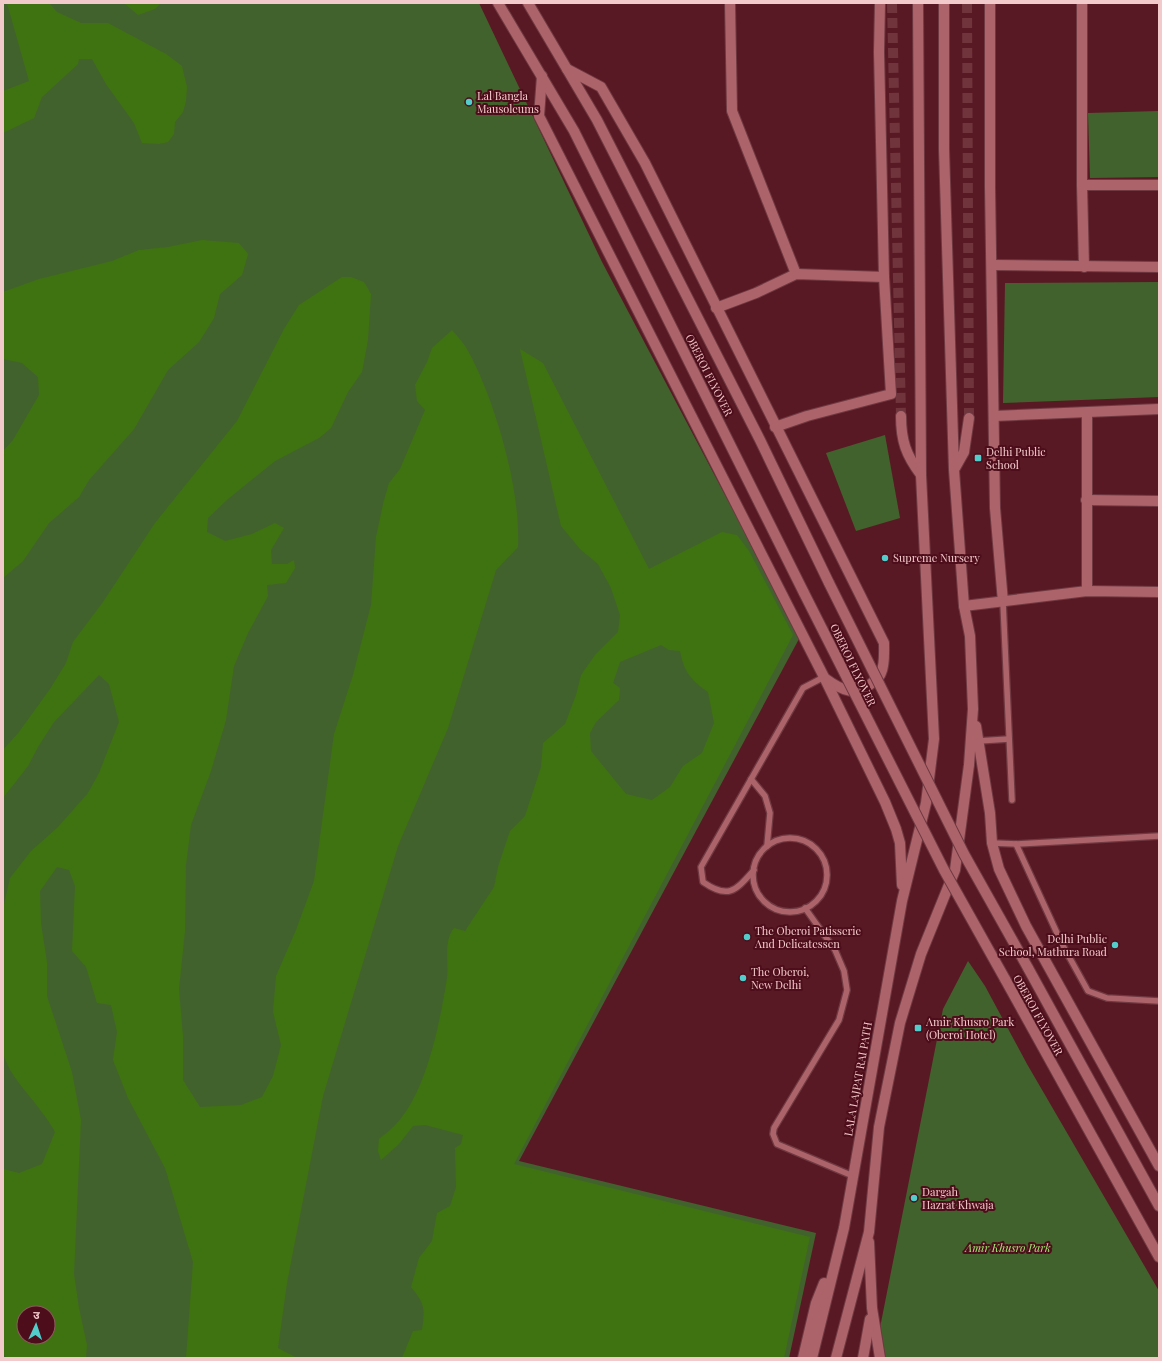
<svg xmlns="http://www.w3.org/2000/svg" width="1162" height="1361" viewBox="0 0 1162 1361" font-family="'Playfair Display','Noto Sans Devanagari',serif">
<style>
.green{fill:#42622d;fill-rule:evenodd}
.forest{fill:#3f7311;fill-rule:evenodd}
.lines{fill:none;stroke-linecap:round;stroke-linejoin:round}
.secondary-tunnel{stroke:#70343d;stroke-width:10;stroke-dasharray:10 5;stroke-linecap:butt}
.lane-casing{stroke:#6f3942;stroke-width:8}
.street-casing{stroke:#6f3942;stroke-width:12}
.secondary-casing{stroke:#6f3942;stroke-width:12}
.lane{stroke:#ac646a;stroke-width:5.5}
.street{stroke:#ac646a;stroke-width:10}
.secondary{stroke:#ac646a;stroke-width:10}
.secondary-bridge-casing{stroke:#6f3942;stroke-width:12;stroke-linecap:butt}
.secondary-bridge{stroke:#ac646a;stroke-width:10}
.poi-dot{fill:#52cdcc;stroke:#4d0d1a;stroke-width:1.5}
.labels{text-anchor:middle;stroke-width:4;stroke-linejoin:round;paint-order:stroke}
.poi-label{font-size:11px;fill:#f3cacc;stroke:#4d0d1a;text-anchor:start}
.street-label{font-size:11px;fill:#f3cacc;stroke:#4d0d1a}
.park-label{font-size:11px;font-style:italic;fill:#a2e974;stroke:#4d0d1a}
</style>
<rect width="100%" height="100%" fill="#591924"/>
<g class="green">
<path d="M3,3h476l123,259 198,375 -281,524 297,72 -27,125h-786zM24,1313h24v24h-24z"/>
<polygon points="1159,111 1159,177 1090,178 1088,113"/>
<polygon points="1159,282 1159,397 1003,403 1005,283"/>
<polygon points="885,435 900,518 856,531 826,453"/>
<polygon points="968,961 985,986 1027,1064 1159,1291 1159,1358 874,1358 943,1009"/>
</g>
<g class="forest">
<polygon points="7,3 49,3 57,12 81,23 108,23 166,54 182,66 187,87 186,101 183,112 175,122 174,134 168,142 159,144 142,143 134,123 106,84 92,59 79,59 78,64 42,97 34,118 3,133 3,91 29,81"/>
<polygon points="124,3 161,3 155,9 138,15"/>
<polygon points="202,240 239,243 248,254 242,275 220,294 214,318 199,342 168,370 134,429 89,480 79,497 49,523 23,561 3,578 3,451 13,440 39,395 38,377 22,363 3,359 3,292 39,279 112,261 139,250 168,247"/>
<path d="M342,277h9l13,5 7,12 -3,46 -6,32 -14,20 -17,36 -12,10 -44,23 -47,38 -20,19 -1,14 18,9 27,-7 23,-11 9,5 -13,22 1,14h15l7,-4 1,8 -9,15 -19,2 1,11 -20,37 -14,33 -8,54 -15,51 -20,54 -5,40 -1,66 -6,58 4,47v44l17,27 41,-2 21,-8 11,-21 8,-31 -8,-33 3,-36 20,-46 18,-49 20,-147 19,-59 18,-70 5,-68 7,-33 6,-21 11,-14 25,-59 -8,-9 -2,-16 12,-23 5,-14 20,-18c5,6 11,12 15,19 28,50 54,141 51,198l-22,23 -48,158 -50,118 -75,250 -36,187 -9,65 19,10h-111l7,-96 -28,-94 -37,-70 -15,-38 4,-28 -6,-27 -14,-2 -11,-36 -14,-16 3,-65 -6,-16 -12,-3 -17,24 1,32 6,39v34l25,76 9,48 -7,154 5,34 8,37 -1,13h-79l-4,-5v-184l16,4 23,-9 13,-32c-4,-7 -9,-15 -14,-21 -14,-20 -31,-34 -38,-58v-144l7,-31 21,-27 27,-24 30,-34 11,-20 20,-51 -10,-38 -10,-9 -45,47 -16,25 -10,19 -25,32v-48l16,-18 31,-43 16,-26 7,-21 30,-40 52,-79 82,-102 47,-92 15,-24zM24,1313h24v24h-24z"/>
<path d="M520,349l23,14 106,206 73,-37 15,3 12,16 44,84 -279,529 296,73 -26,121h-382l11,-27 9,-1c3,-22 3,-26 -11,-43l8,-29 13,-17 5,-28 13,-7 6,-19 -1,-39 6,-4 2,-9 -38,-10 -12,1 -14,18 -18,16 -3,-9 1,-12c6,-5 13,-10 18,-16 30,-33 43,-101 50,-145 2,-17 -4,-36 7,-50l11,3 29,-44 4,-20 12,-36 15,-15 16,-49 2,-24 22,-19 11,-29 5,-20 14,-20 23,-23 2,-17 -9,-27 -13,-24 -18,-15 -19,-23zM661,645l8,5 11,1c4,21 11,29 28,41l6,31 -12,30 -19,13 -13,21 -18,13 -26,-6 -35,-43 -1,-18 6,-11 23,-22 1,-12 -7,-5 7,-21z"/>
</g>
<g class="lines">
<g class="secondary-tunnel">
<polyline points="892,3 901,416"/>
<polyline points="967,3 969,418"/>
</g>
<g class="lane-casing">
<g id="lane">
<polyline points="1003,602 1012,800"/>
<polyline points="978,741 1009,739"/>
<polyline points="751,779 765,796 770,813 767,846"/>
<circle cx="790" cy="875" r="37"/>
<polyline points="992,843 1017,844 1159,836"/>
<polyline points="1016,844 1062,944 1088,991 1107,998 1159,1001"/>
<path d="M754,870c-18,20 -25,30 -51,12l-2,-15 102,-179 21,-11"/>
<polyline points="805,908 835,950 844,971 847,990 839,1020 774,1128 773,1134 777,1144 853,1176"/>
</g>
</g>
<g class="street-casing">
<g id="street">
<polyline points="730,3 732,111 796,274"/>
<polyline points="990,3 990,187 995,508 1003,602"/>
<polyline points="1082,3 1082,185 1084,267"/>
<polyline points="1082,185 1159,185"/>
<polyline points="992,265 1159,267"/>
<polyline points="716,308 756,293 796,274 884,277"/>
<polyline points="994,416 1159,409"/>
<polyline points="775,427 807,416 891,394 884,277 879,52 880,3"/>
<polyline points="1086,500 1159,501"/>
<polyline points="1087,591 1087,413"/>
<polyline points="964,606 1087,591 1159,592"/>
</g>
</g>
<g class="secondary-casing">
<g id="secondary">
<polyline points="498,3 574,131 804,593"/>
<polyline points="528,3 597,120 760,440 829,583"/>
<path d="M567,69l34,18 44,76 239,480c0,9 1,22 -3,30 -1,4 -6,7 -8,9 -16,16 -32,8 -47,-3"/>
<polyline points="542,76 539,116 824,677 885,802 896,829 900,843 902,885"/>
<path d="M901,416c0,25 5,39 20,59"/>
<polyline points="955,468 964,452 969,418"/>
<polyline points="976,726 990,813 992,843 999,869 1026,926 1159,1166"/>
<polyline points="1028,968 1159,1206"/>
<polyline points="1005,979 1159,1257"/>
<polyline points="869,1242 872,1308 880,1358"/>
<polyline points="803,1358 816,1303 824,1283"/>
<polyline points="812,1358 844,1228 902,901 926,803 934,739 921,475 918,3"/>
<polyline points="836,1358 869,1232 879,1127 900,1023 921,954 955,870 969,765 973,709 970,636 964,606 954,470 944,149 944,3"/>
<polyline points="863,1358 870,1319"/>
</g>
</g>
<use href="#lane" class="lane"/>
<use href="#street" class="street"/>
<use href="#secondary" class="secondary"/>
<g class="secondary-bridge-casing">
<g id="secondary-bridge">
<polyline points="829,583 964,854 1028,968"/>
<polyline points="804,593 944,870 1005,979"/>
</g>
</g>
<use href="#secondary-bridge" class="secondary-bridge"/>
</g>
<g class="poi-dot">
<circle cx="469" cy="102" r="4"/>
<rect x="974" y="454" width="8" height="8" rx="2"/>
<circle cx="885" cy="558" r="4"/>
<circle cx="747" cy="937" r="4"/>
<circle cx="1115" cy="945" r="4"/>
<circle cx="743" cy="978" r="4"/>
<rect x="914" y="1024" width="8" height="8" rx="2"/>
<circle cx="914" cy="1198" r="4"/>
</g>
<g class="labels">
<g class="poi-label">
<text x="477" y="100">Lal Bangla<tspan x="477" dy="13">Mausoleums</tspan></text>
<text x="986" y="456">Delhi Public<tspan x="986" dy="13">School</tspan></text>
<text x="893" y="562">Supreme Nursery</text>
<text x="755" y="935">The Oberoi Patisserie<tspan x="755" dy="13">And Delicatessen</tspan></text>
<text x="1107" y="943" text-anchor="end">Delhi Public<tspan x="1107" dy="13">School, Mathura Road</tspan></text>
<text x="751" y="976">The Oberoi,<tspan x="751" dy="13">New Delhi</tspan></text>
<text x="926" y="1026">Amir Khusro Park<tspan x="926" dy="13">(Oberoi Hotel)</tspan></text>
<text x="922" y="1196">Dargah<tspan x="922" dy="13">Hazrat Khwaja</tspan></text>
</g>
<g class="street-label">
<text transform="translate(709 375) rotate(63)" y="4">OBEROI FLYOVER</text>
<text transform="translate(853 665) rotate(64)" y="4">OBEROI FLYOVER</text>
<text transform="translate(1038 1015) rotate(61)" y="4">OBEROI FLYOVER</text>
<text transform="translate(858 1079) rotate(-80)" y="4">LALA LAJPAT RAI PATH</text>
</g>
<g class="park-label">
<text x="1008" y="1252">Amir Khusro Park</text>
</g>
</g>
<rect width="1162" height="1361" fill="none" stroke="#f3cacc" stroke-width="8"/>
<g transform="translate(36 1325) rotate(3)"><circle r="19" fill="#4d0d1a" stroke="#8f5961"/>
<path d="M0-3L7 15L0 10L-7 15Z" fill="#52cdcc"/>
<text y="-6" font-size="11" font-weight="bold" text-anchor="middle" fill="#f3cacc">उ</text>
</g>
</svg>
